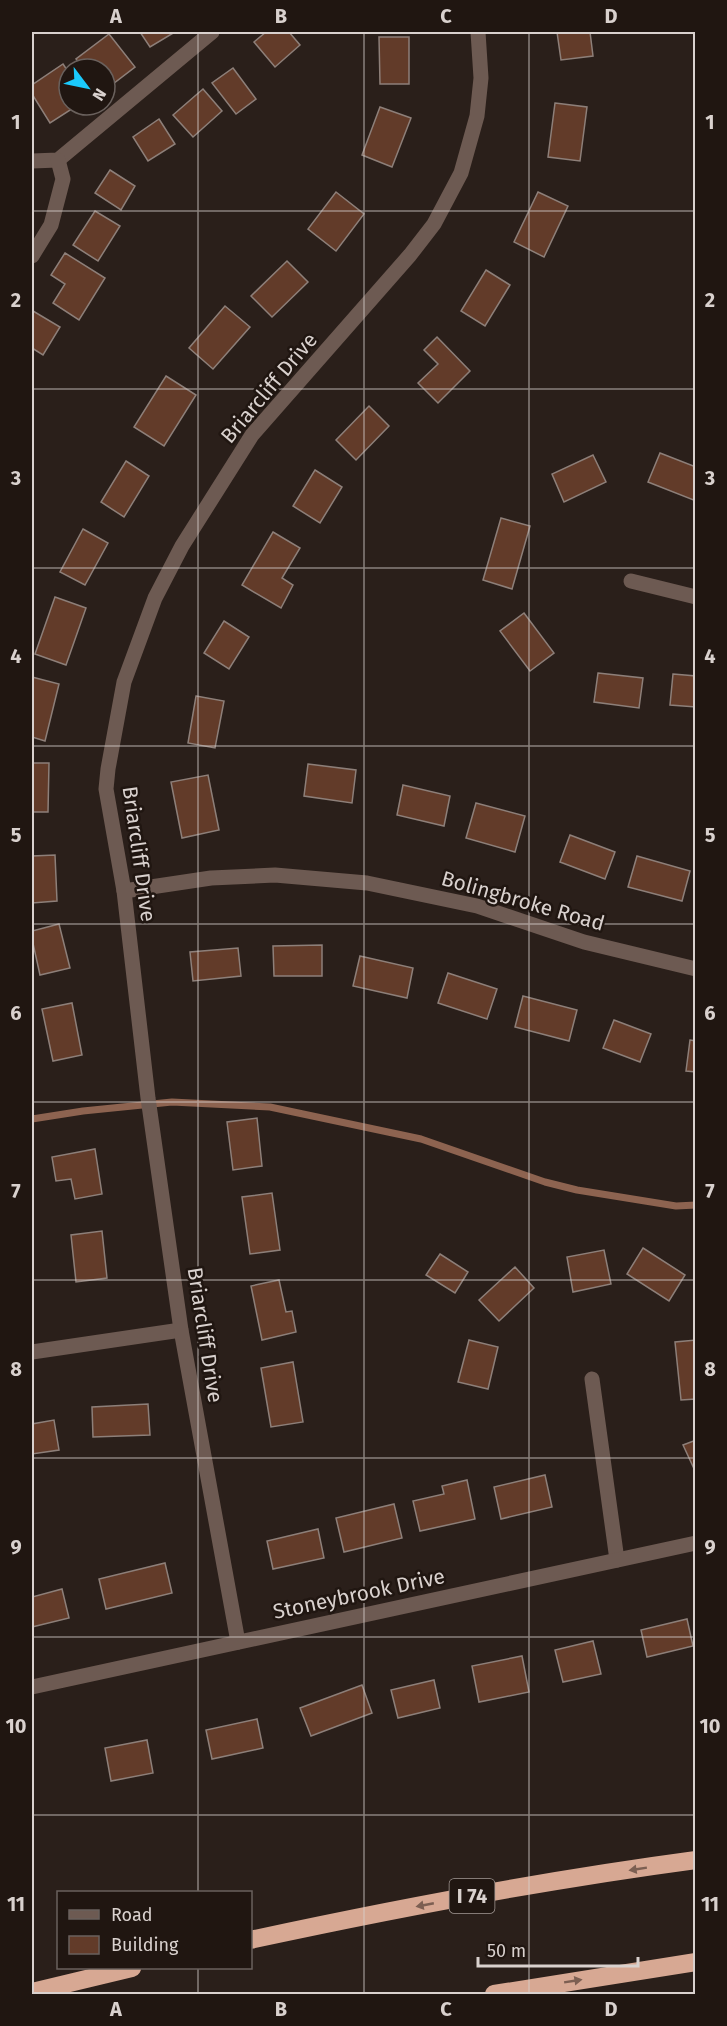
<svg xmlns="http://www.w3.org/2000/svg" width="727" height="2026" viewBox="0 0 727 2026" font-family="'Fira Sans',sans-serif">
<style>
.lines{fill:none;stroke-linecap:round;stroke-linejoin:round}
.stream{stroke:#8d6350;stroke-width:7}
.building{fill:#623b29;stroke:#8d7f79;stroke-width:1.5}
.minor{stroke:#6d5a52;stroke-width:15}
.highway{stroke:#d7a893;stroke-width:18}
.oneway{fill:#7c5f52}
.grid{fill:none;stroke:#d9d1ce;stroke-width:1.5;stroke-opacity:0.55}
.labels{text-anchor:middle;stroke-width:5;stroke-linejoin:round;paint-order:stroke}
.shield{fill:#201611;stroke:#a29995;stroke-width:1.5}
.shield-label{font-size:20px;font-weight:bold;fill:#d9d1ce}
.street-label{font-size:21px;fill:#d9d1ce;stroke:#201611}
.neatline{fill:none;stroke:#d9d1ce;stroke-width:2}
.grid-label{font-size:20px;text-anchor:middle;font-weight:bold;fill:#d9d1ce}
</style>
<rect width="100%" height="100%" fill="#2a1f1a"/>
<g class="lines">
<polyline class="stream" points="32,1119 83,1111 172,1102 270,1107 421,1139 545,1182 577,1190 676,1206 696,1205"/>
</g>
<g class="building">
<polygon points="140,32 175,32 150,47"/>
<polygon points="266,32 289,32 300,45 275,67 254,42"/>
<polygon points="557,32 590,32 593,56 561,60"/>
<polygon points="109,34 135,67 105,90 105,69 84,69 76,59"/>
<polygon points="379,37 409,37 409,84 380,84"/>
<polygon points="63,64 69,73 69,105 78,105 50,123 32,94 32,85"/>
<polygon points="233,68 256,99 236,114 212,83"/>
<polygon points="203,89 222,111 193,137 173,115"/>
<polygon points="555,103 587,107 580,161 548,157"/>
<polygon points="380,107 411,118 392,167 362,155"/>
<polygon points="159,119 175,144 148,161 133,137"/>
<polygon points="110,170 135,186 121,210 95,193"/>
<polygon points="336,192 364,214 336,251 308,229"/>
<polygon points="538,192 568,206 544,257 514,242"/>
<polygon points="95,211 120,226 98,261 73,245"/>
<polygon points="65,253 105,278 79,320 53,303 65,284 51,275"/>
<polygon points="287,261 308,282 272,317 251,296"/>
<polygon points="486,270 510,285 485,326 461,311"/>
<polygon points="225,306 250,327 213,369 189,348"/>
<polygon points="33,311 60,327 43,355 32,348 32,313"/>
<polygon points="437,337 470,371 438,403 418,383 438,364 424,350"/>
<polygon points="166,376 196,395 164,446 134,427"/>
<polygon points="369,406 389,426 356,460 336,440"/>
<polygon points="660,453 696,467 696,501 648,482"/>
<polygon points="593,455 606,482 564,502 552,474"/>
<polygon points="126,461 149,476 124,517 101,502"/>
<polygon points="315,470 342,487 320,523 293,506"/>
<polygon points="501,518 530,526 512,589 483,580"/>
<polygon points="83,529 108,543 85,585 60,572"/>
<polygon points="273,532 300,548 282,578 293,585 281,608 242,585"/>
<polygon points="55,597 86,608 66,665 35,654"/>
<polygon points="524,613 554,653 530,671 500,631"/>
<polygon points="224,621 249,637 229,669 204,653"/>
<polygon points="598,673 643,678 639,708 594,702"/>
<polygon points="673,674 696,676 696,707 670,705"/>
<polygon points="32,677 59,684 45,741 32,737"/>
<polygon points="196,696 224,701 215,748 188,743"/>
<polygon points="32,763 49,763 48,812 32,812"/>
<polygon points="308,764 356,770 352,803 304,796"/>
<polygon points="208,775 219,830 182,838 171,782"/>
<polygon points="403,785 450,796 444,826 397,815"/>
<polygon points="476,803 525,816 515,852 466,838"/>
<polygon points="570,835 615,852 605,879 560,862"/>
<polygon points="55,855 57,901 32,903 32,856"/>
<polygon points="637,856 690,871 682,901 628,887"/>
<polygon points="59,924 70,968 40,975 32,939 32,931"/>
<polygon points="322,945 322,976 274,976 273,946"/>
<polygon points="238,948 241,976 193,981 190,952"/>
<polygon points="360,956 413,968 407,998 353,986"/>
<polygon points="448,973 497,989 487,1019 438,1003"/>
<polygon points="523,996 577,1010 569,1041 515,1027"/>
<polygon points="72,1003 82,1055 53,1061 42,1009"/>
<polygon points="614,1020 651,1034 640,1062 603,1048"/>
<polygon points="690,1040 696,1041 696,1072 686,1071"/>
<polygon points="257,1118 262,1166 233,1170 227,1122"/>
<polygon points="95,1149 102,1194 75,1199 71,1179 56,1181 52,1157"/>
<polygon points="272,1193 280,1250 250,1254 242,1197"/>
<polygon points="102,1231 107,1278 76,1282 71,1235"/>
<polygon points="643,1248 685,1275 669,1301 627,1274"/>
<polygon points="604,1250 611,1284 573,1292 567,1257"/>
<polygon points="440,1254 468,1272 455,1293 426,1275"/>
<polygon points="515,1267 534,1288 499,1321 479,1300"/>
<polygon points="279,1280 286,1312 292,1311 296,1332 262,1340 251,1286"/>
<polygon points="469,1340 498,1347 488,1389 458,1382"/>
<polygon points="696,1340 696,1399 681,1400 675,1342"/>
<polygon points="293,1362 303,1422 271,1427 261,1368"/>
<polygon points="148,1404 150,1435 93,1437 92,1407"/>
<polygon points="54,1420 59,1450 32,1454 32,1424"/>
<polygon points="696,1440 696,1473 683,1445"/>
<polygon points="545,1475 552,1507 501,1519 494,1487"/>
<polygon points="467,1480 475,1519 420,1531 413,1501 444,1494 442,1486"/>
<polygon points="394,1504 402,1538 344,1552 336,1518"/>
<polygon points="318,1529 324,1558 273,1569 267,1541"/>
<polygon points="165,1563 172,1593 106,1609 99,1579"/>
<polygon points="62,1589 69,1618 32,1627 32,1597"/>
<polygon points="687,1619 693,1646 647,1657 641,1630"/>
<polygon points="593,1641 601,1674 563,1682 555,1650"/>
<polygon points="522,1656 529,1692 479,1702 472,1666"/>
<polygon points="434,1680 440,1708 398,1718 391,1690"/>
<polygon points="362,1685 372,1713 311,1736 300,1708"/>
<polygon points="257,1719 263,1748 212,1759 206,1730"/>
<polygon points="147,1740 153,1773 111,1781 105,1748"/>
</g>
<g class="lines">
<g class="minor">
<polyline points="32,161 58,160 212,32"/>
<polyline points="32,256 51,225 63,179 58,160"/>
<polyline points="631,581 696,597"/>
<polyline points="124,891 211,878 275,875 367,883 477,906 584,942 696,969"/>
<polyline points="32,1352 181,1330"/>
<polyline points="592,1379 617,1560"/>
<polyline points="238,1642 181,1330 148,1098 124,891 106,789 108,769 124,682 155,598 182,546 252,435 410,255 434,224 461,173 477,116 481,78 478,32"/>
<polyline points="32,1687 696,1543"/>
</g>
<g class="highway">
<path d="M250,1940c148,-32 296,-60 446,-80"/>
<polyline points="32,1992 132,1968"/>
<polyline points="494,1994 696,1962"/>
</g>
</g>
<defs><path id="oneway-solid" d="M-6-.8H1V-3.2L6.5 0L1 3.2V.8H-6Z" transform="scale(1.5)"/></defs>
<g class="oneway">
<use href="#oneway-solid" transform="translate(638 1869) rotate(171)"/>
<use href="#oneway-solid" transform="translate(425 1905) rotate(169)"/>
<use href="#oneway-solid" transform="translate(573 1981) rotate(-9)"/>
</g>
<path class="grid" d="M198,32v1860M364,32v1962M529,32v1962M32,211h664M32,389h664M32,568h664M32,746h664M32,924h664M32,1102h664M32,1280h664M32,1458h664M32,1637h664M32,1815h664M198,1968v26"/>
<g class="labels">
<rect class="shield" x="449.5" y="1879" width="45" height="34" rx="4.5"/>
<g class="shield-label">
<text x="472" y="1903">I 74</text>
</g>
<g class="street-label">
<text transform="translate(269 388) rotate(-50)" y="7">Briarcliff Drive</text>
<text transform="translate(139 854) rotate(82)" y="7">Briarcliff Drive</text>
<text transform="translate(523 901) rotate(16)" y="7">Bolingbroke Road</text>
<text transform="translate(205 1335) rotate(81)" y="7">Briarcliff Drive</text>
<text transform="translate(359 1594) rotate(-12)" y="7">Stoneybrook Drive</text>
</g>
</g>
<rect width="727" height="2026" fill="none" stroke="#201611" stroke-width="66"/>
<rect x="57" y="1891" width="195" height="78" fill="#201611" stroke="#6a615d" stroke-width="1.5"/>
<rect x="69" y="1910" width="30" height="9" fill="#6d5a52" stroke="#6a615d" stroke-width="1.5"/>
<text x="111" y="1921" font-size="18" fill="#d9d1ce">Road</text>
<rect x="69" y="1936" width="30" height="18" fill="#623b29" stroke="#6a615d" stroke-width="1.5"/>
<text x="111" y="1951" font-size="18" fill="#d9d1ce">Building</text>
<g transform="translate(87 87) rotate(122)"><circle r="28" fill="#201611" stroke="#6a615d" stroke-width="1.5"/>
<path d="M0-4.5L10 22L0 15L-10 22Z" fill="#1bcafc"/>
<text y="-9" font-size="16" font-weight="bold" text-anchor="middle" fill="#d9d1ce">N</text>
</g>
<path d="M478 1957v9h160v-9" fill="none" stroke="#d9d1ce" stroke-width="3"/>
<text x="487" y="1957" font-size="18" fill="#d9d1ce" stroke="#201611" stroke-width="4.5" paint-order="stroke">50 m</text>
<rect x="33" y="33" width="661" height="1960" class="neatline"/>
<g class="grid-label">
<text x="116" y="23">A</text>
<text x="281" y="23">B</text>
<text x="446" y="23">C</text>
<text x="611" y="23">D</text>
<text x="16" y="129">1</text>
<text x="710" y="129">1</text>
<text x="16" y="307">2</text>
<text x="710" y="307">2</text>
<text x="16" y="485">3</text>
<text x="710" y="485">3</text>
<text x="16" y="663">4</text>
<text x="710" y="663">4</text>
<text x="16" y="842">5</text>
<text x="710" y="842">5</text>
<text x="16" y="1020">6</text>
<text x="710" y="1020">6</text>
<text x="16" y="1198">7</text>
<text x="710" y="1198">7</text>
<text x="16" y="1376">8</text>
<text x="710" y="1376">8</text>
<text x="16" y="1554">9</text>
<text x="710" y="1554">9</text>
<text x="16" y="1733">10</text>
<text x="710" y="1733">10</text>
<text x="16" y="1911">11</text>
<text x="710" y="1911">11</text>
<text x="116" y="2016">A</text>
<text x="281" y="2016">B</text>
<text x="446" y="2016">C</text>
<text x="611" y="2016">D</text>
</g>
</svg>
